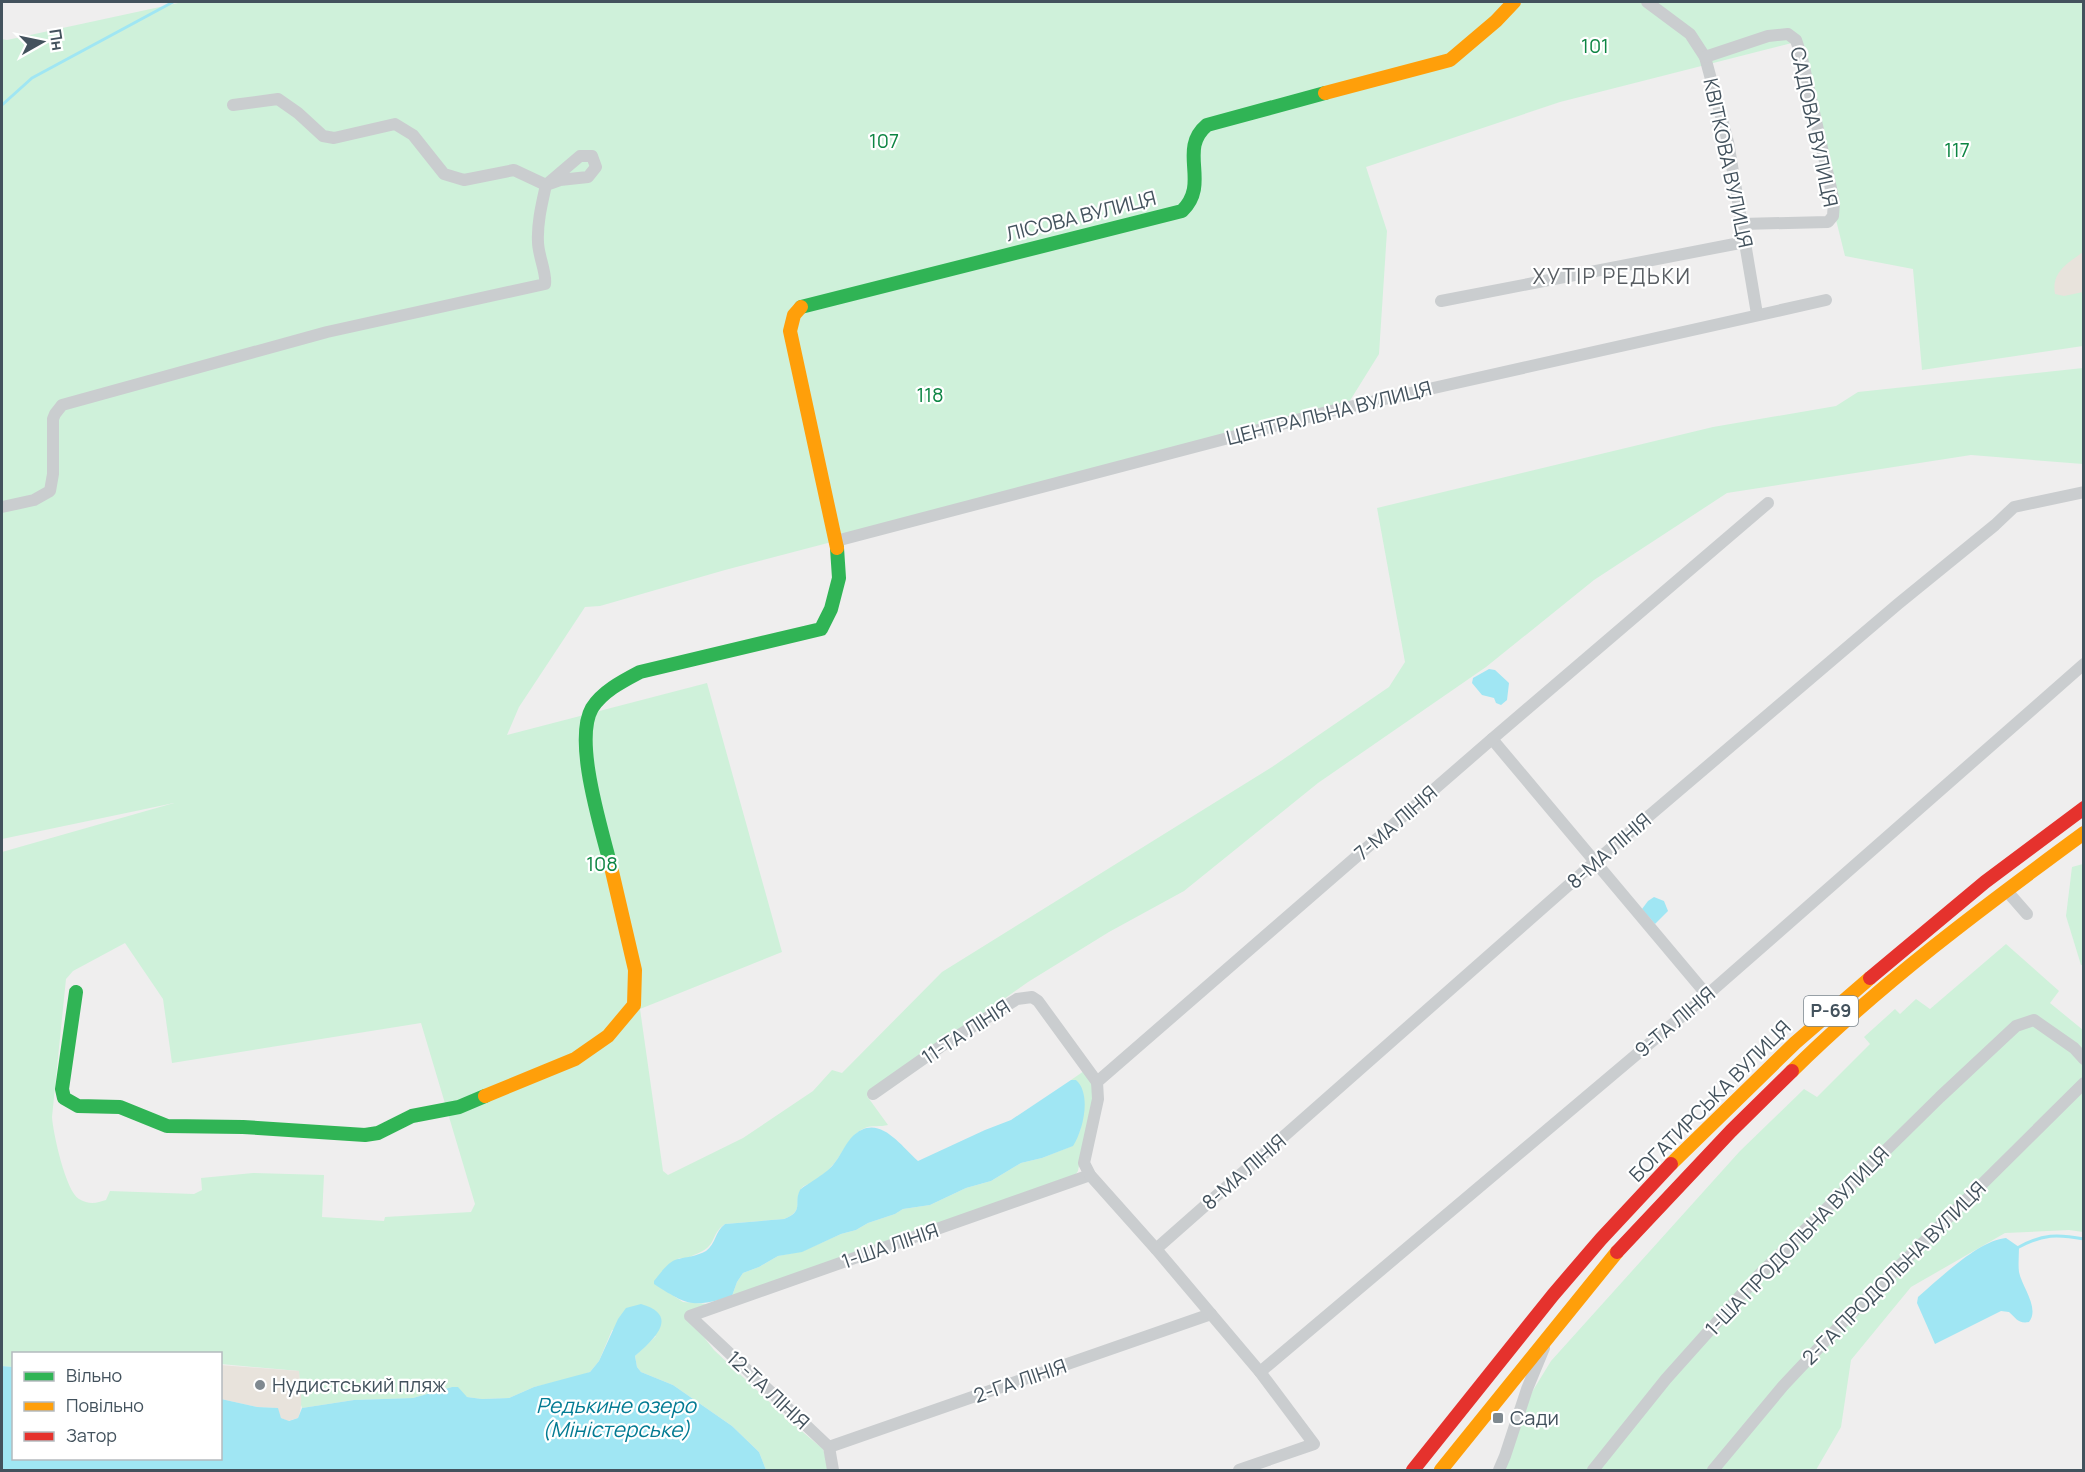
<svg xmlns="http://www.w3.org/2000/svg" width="2085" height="1472" viewBox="0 0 2085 1472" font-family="Manrope,sans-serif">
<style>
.green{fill:#cff1da;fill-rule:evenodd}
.sand{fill:#e8e3dc}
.water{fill:#a0e6f3}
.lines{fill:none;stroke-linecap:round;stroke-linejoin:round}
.stream{stroke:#a0e6f3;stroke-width:3}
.street{stroke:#cacdcf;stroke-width:12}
.fast{stroke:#30b455;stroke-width:14}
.slow{stroke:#ff9f0a;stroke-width:14}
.jam{stroke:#e5322d;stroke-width:14}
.poi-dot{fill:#7f8990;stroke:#fff;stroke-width:2}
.labels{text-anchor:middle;stroke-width:4.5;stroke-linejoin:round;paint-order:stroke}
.shield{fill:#fff;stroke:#7b868e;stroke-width:1.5}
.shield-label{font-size:18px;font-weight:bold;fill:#43525d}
.park-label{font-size:20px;fill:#0d8543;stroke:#fff}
.street-label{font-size:20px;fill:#43525d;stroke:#fff}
.poi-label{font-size:20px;fill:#43525d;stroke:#fff;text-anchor:start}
.neighbourhood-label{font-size:21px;letter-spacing:1.5px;fill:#595e63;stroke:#fff}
.water-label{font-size:21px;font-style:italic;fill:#037b93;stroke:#fff}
</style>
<rect width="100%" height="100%" fill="#efeeee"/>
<g class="green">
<path d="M183,2h1900v344l-161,24 -9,-101 -68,-13 -53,-213 -232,59 -194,65 21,64 -8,123 -33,53 -621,163 -125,36 -15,1 -66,100 -12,28 200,-52 75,269 -142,57 23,162 5,4 75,-37 70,-47 19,-21 10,3 100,-101 330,-205 117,-80 16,-25 -28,-154 336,-81 123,-21 22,-14 225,-24v96l-112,-9 -244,38 -133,87 -108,87 -168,116 -134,108 -75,41 -81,50 -161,114 21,29c-7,2 -17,0 -23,3 -17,7 -22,27 -34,39 -5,6 -11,12 -18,15 -4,3 -9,2 -12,7 -8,13 4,22 -17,30l-59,5c-16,11 -6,22 -31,31 -6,3 -9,4 -15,3l-24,26 28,18 23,2 -18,13 26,33 78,73 31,26 6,21h-63l-7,-18 -27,-26 -59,-41 -32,-13 -4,-5 -2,-11 21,-20 -44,-6 -13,31 -9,11 -13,5 -43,10 -25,11 -27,1 -15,-2 -15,-10 -39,11 -59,2 -52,8 -2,-6 -1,-31 -78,-7 -1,-10h-206l-1,13 -11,-1v-514l172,-49 -172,36v-800l5,1zM125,943l38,56 9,64 249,-40 54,181 -4,8 -86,5 -1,4 -62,-4 2,-42 -71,-2 -52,5 1,12 -8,4 -84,-3 -4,9c-9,3 -17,5 -27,-1 -13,-7 -26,-66 -27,-82l14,-138 7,-8z"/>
<polygon points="2083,864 2084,864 2083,965 2081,965 2066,916 2072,867"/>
<polygon points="2006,944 2059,991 2050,1003 2083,1030 2083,1232 2069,1230 2005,1233 1911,1287 1851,1360 1841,1427 1816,1470 1501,1470 1532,1392 1551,1361 1740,1151 1804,1089 1817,1097 1870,1044 1864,1037 1895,1009 1900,1014 1916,999 1930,1009"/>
<path d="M1084,1071c4,5 8,10 9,17 4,22 -10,60 -15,83l-5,7 -341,118 5,-14 6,-9 16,-6 19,-11 25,-5 38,-17 15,-4 12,-7 27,-9 8,-5 27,-4 36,-17 25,-7 30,-18 21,-5 30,-12 8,-15 4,-28 -8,-23h-5z"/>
</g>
<g class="sand">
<path d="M2083,252v40l-19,4 -9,-2c-4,-22 13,-31 28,-42z"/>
<path d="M220,1365l79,6c1,15 5,34 -1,47l-10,3 -7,-3 -4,-10 -20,-1 -36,-8z"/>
</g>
<g class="water">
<polygon points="1489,669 1495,670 1509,683 1507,700 1501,705 1496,703 1494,698 1482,695 1472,683 1473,678"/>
<polygon points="1654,897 1664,901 1668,911 1655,924 1642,909 1648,901"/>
<path d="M1071,1080h5c16,14 7,51 -3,66l-31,12 -21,5 -30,18 -25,7 -36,17 -27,4 -8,5 -27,9 -12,7 -15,4 -39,18 -24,4 -19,11 -16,6 -6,9 -5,14c-39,12 -44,10 -78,-12v-3c6,-7 14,-20 24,-22 9,-2 19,-3 28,-8 10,-7 9,-20 19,-27l59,-5c21,-8 9,-16 16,-29 2,-3 26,-16 33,-25 7,-8 11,-19 18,-27 26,-27 47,5 67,23l67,-31 26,-10z"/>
<path d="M2006,1238l13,9c0,8 -1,17 0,25 3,15 21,36 10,50 -11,2 -13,-4 -20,-10l-8,-1 -66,33 -18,-41 1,-6c21,-18 61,-57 88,-59z"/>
<path d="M641,1304c39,11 14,35 -6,52l2,11 4,5 32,13 59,41 27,26 7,18h-764v-104l11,1 1,91h206l1,-59 36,8 21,1 3,10 8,3 9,-3 4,-10 52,-8 59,-2 39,-11h6l9,10 15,2 27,-1 25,-11 56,-15 9,-11 19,-42 8,-11z"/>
</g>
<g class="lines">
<g class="stream">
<polyline points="2,105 32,78 173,2"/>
<path d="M2019,1247c24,-13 38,-13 65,-8"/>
</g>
<g class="street">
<polyline points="1647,2 1690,34 1705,57 1728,142 1757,314"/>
<polyline points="1705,57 1768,36 1788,34 1796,40 1802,58 1834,202 1833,216 1828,222 1741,224"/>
<polyline points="1441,301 1745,242"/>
<path d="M2,507l32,-7 16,-9 3,-17v-55l2,-5 7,-9 265,-73 218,-48c2,-10 -7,-29 -7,-42 -1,-19 4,-39 8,-57l14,-5 28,-3 8,-10 -4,-11h-12l-34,29 -32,-15 -50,10 -20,-6 -31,-39 -18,-11 -61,14 -11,-2 -25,-23 -20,-14 -45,6"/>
<polyline points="836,541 1331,411 1826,300"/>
<polyline points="1492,739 1707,995"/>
<polyline points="2006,890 2027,914"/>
<polyline points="873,1094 940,1047 1017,999 1032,997 1038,1001 1097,1082"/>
<polyline points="1156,1249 1596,861 1898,604 1995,525 2014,507 2084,492"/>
<polyline points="1260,1372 1707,995 2084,664"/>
<polyline points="829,1447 1211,1314"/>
<polyline points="833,1470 829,1447 690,1316 1090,1175"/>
<polyline points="1239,1470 1314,1444 1260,1372 1156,1249 1090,1175 1084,1163 1098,1099 1097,1082 1492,739 1768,503"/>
<polyline points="1499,1470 1505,1456 1527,1389 1544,1348"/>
<polyline points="1593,1470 1666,1379 1759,1275 1940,1097 2016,1026 2034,1020 2074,1048 2084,1059"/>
<polyline points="1713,1470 1783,1386 1845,1320 2084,1083"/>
</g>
<g class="fast">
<path d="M801,307l381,-96c29,-28 -5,-61 25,-86l118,-32"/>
<path d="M611,867c-9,-37 -38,-126 -19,-159 11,-17 31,-27 48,-36l181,-43 10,-20 8,-31 -2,-30"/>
<polyline points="76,992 62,1089 64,1098 78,1106 120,1107 167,1126 243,1127 365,1135 378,1133 412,1116 459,1107 485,1096"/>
</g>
<g class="slow">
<polyline points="1325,93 1450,60 1496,21 1514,2"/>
<polyline points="801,307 794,315 790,331 837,548"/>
<path d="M1792,1071c89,-88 191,-164 292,-238"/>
<polyline points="485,1096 575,1059 608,1036 634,1005 635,970 611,867"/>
<polyline points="1671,1164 1795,1043 1870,978"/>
<polyline points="1441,1470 1617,1252"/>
</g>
<g class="jam">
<polyline points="1870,978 1985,882 2084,808"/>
<polyline points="1617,1252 1731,1131 1792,1071"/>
<polyline points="1413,1470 1553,1295 1601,1239 1671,1164"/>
</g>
</g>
<g class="poi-dot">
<circle cx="260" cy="1385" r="6"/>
<rect x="1492" y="1412" width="12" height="12" rx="3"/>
</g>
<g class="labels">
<rect class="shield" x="1804" y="996" width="54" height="30" rx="4.5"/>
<g class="shield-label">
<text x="1831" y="1017">Р-69</text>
</g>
<g class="park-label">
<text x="1595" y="53">101</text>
<text x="884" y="148">107</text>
<text x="1957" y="157">117</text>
<text x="930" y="402">118</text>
<text x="602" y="871">108</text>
</g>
<g class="street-label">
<text transform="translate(1814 127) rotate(78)" y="7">САДОВА ВУЛИЦЯ</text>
<text transform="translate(1728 163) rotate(78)" y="7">КВІТКОВА ВУЛИЦЯ</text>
<text transform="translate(1081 216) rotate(-14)" y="7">ЛІСОВА ВУЛИЦЯ</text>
<text transform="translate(1329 413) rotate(-14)" y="7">ЦЕНТРАЛЬНА ВУЛИЦЯ</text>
<text transform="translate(1396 823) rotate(-41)" y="7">7-МА ЛІНІЯ</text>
<text transform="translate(1609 851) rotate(-41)" y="7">8-МА ЛІНІЯ</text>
<text transform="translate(1675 1022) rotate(-40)" y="7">9-ТА ЛІНІЯ</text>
<text transform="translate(966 1032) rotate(-33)" y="7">11-ТА ЛІНІЯ</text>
<text transform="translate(1710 1101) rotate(-45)" y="7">БОГАТИРСЬКА ВУЛИЦЯ</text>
<text transform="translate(1244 1172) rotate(-41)" y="7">8-МА ЛІНІЯ</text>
<text transform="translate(1797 1241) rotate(-46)" y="7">1-ША ПРОДОЛЬНА ВУЛИЦЯ</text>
<text transform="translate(890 1246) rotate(-19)" y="7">1-ША ЛІНІЯ</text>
<text transform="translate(1894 1273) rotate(-45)" y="7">2-ГА ПРОДОЛЬНА ВУЛИЦЯ</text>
<text transform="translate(1020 1381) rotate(-19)" y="7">2-ГА ЛІНІЯ</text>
<text transform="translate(768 1390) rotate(43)" y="7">12-ТА ЛІНІЯ</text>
</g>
<g class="poi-label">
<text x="272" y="1392">Нудистський пляж</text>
<text x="1510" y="1425">Сади</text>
</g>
<g class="neighbourhood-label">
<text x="1612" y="284">ХУТІР РЕДЬКИ</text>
</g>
<g class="water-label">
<text x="616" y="1413">Редькине озеро<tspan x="616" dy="24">(Міністерське)</tspan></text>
</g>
</g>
<rect width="2085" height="1472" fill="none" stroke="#43525d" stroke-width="6"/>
<rect x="12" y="1352" width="210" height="108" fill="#ffffff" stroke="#b4babe" stroke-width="1.5"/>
<rect x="24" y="1372" width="30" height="9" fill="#30b455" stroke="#b4babe" stroke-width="1.5"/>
<text x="66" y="1382" font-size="18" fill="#43525d">Вільно</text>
<rect x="24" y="1402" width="30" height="9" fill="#ff9f0a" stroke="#b4babe" stroke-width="1.5"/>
<text x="66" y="1412" font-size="18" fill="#43525d">Повільно</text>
<rect x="24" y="1432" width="30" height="9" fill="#e5322d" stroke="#b4babe" stroke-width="1.5"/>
<text x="66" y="1442" font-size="18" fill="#43525d">Затор</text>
<g transform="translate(42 42) rotate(81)" stroke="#ffffff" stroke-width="4.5" paint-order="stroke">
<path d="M0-4.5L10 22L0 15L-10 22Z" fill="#43525d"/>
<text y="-9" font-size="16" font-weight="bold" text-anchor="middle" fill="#43525d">Пн</text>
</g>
</svg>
